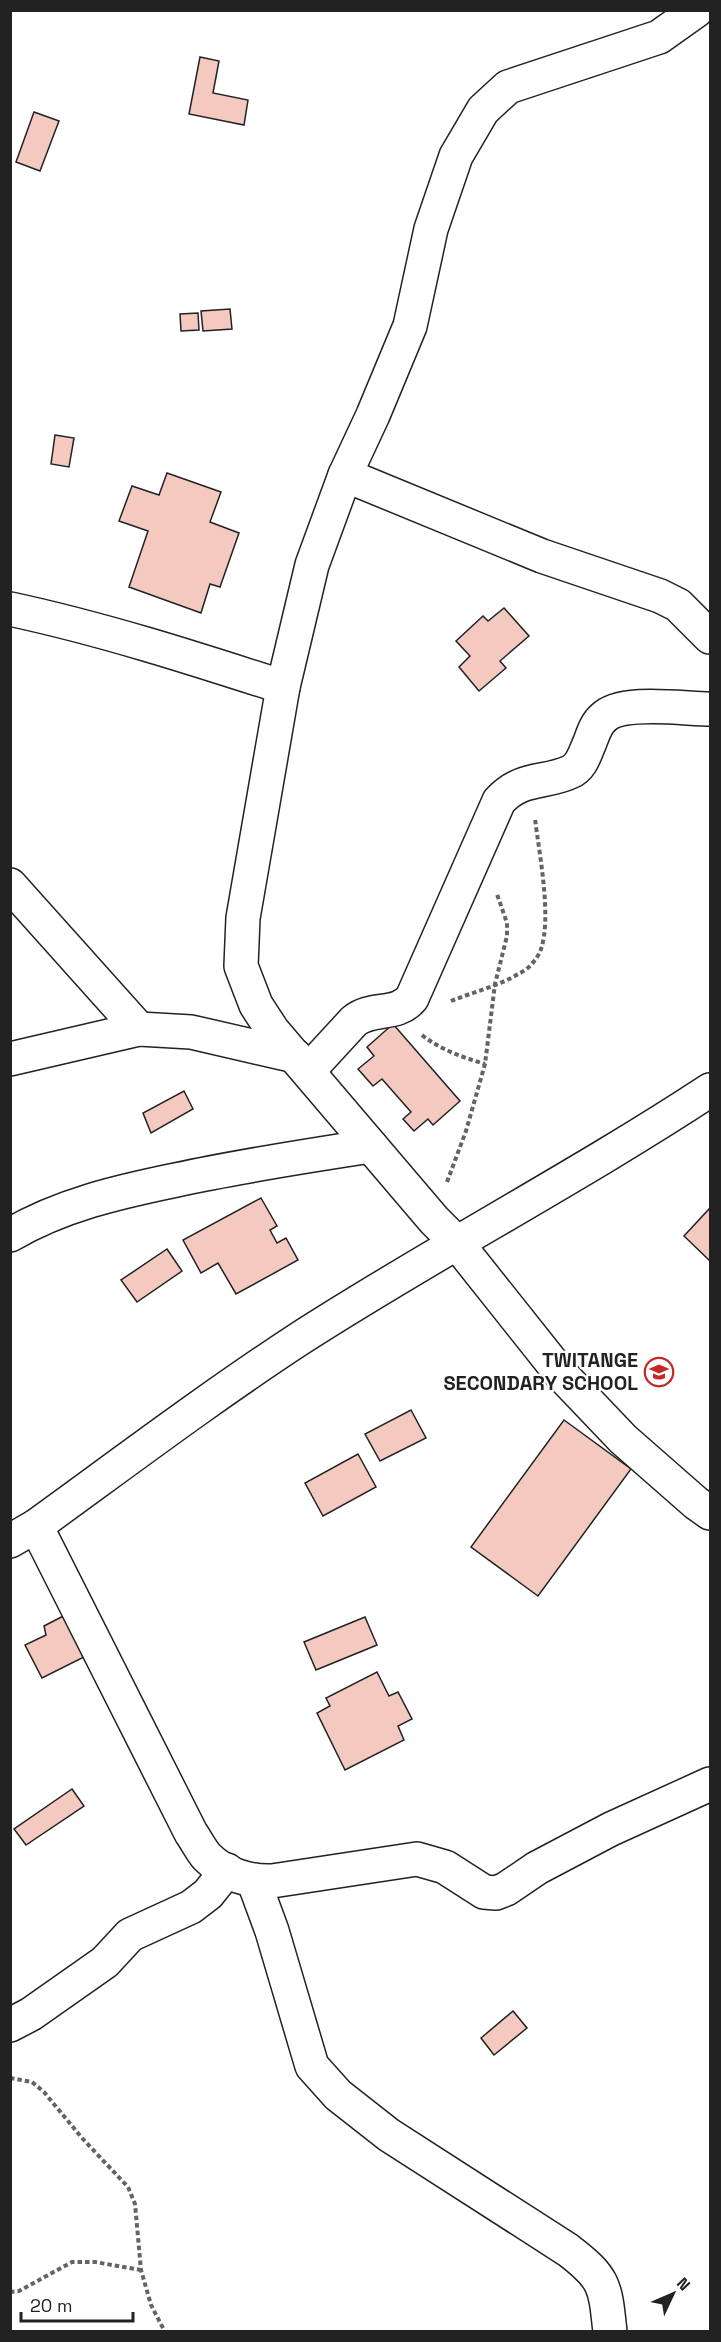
<svg xmlns="http://www.w3.org/2000/svg" width="721" height="2342" viewBox="0 0 721 2342" font-family="'Space Grotesk',sans-serif">
<style>
.building{fill:#f3c9c0;stroke:#222;stroke-width:1.5}
.lines{fill:none;stroke-linecap:round;stroke-linejoin:round}
.minor-casing{stroke:#222;stroke-width:36}
.path{stroke:#646464;stroke-width:4;stroke-dasharray:4.5 3;stroke-linecap:butt}
.minor{stroke:#fff;stroke-width:33}
.labels{text-anchor:middle;stroke-width:4.5;stroke-linejoin:round;paint-order:stroke}
.poi-label{font-size:20px;font-weight:bold;fill:#222;stroke:#fff;text-anchor:end}
</style>
<rect width="100%" height="100%" fill="#fff"/>
<g class="building">
<polygon points="200,57 219,61 213,93 248,100 244,125 189,114"/>
<polygon points="34,112 59,121 40,171 16,162"/>
<polygon points="230,309 232,329 203,331 201,311"/>
<polygon points="198,313 199,330 181,331 180,314"/>
<polygon points="55,435 74,438 69,467 51,464"/>
<polygon points="167,473 221,492 210,522 239,533 220,587 210,584 201,613 129,587 148,531 119,521 132,486 159,495"/>
<polygon points="504,608 529,636 500,661 506,668 479,691 459,667 470,656 456,641 483,616 488,621"/>
<polygon points="393,1024 460,1101 433,1125 428,1119 414,1131 403,1119 411,1112 382,1079 373,1086 358,1069 374,1056 367,1047"/>
<polygon points="184,1091 193,1109 151,1133 143,1113"/>
<polygon points="261,1198 277,1226 270,1230 277,1243 286,1238 298,1260 236,1294 218,1263 201,1273 183,1240"/>
<polygon points="710,1208 710,1261 684,1236"/>
<polygon points="167,1249 182,1271 137,1302 121,1280"/>
<polygon points="411,1410 426,1438 380,1461 365,1434"/>
<polygon points="564,1420 631,1469 538,1596 471,1547"/>
<polygon points="358,1454 376,1487 323,1516 305,1483"/>
<polygon points="71,1612 92,1653 42,1678 25,1645 46,1635 44,1626"/>
<polygon points="365,1617 377,1645 316,1670 304,1642"/>
<polygon points="377,1672 389,1696 398,1692 412,1719 398,1726 404,1740 345,1770 317,1713 330,1706 326,1698"/>
<polygon points="72,1789 84,1806 26,1845 14,1829"/>
<polygon points="513,2011 527,2028 494,2055 481,2038"/>
</g>
<g class="lines">
<g class="minor-casing">
<g id="minor">
<polyline points="697,10 659,37 508,87 483,110 456,156 431,229 410,326 373,415 345,475 312,565 283,687 243,918 241,966 256,1005 273,1031 434,1220 456,1242 561,1374 623,1439 696,1503 710,1513"/>
<polyline points="345,475 542,556 660,596 678,605 710,637"/>
<path d="M10,609c93,20 183,49 273,78"/>
<polyline points="10,885 139,1029"/>
<polyline points="10,1059 139,1029 191,1032 295,1056"/>
<path d="M308,1071l46,-50c18,-15 43,-4 58,-23l87,-197c23,-25 45,-17 71,-29 12,-5 15,-19 20,-30 3,-8 6,-18 13,-24 18,-19 81,-9 107,-9"/>
<path d="M10,1235c51,-30 108,-43 166,-55 64,-14 130,-24 195,-34"/>
<path d="M36,1526l155,307c5,7 10,17 16,24 17,17 41,25 65,24l145,-22 28,8 39,25 12,1 10,-4 31,-21 74,-39 99,-45"/>
<path d="M10,1541l26,-15c87,-63 173,-128 263,-187 135,-87 277,-161 411,-249"/>
<path d="M254,1882l18,49 40,135 26,29 51,40 179,115c38,29 37,36 42,82"/>
<polyline points="10,2025 31,2014 105,1962 130,1935 191,1907 208,1894 227,1870"/>
</g>
</g>
<g class="path">
<path d="M451,1001c22,-9 48,-15 69,-28 9,-4 18,-15 21,-24 11,-32 -2,-97 -6,-130"/>
<path d="M422,1035c19,15 40,22 63,29"/>
<polyline points="447,1182 466,1131 485,1064 495,984 507,936 507,923 497,894"/>
<polyline points="10,2078 32,2082 44,2092 82,2138 128,2187 135,2204 141,2270 151,2305 165,2332"/>
<polyline points="10,2292 19,2291 72,2262 95,2262 141,2270"/>
</g>
<use href="#minor" class="minor"/>
</g>
<defs>
<g id="school-ring" transform="scale(1.5)"><circle r="9.5" fill="#fff" stroke="#c62828" stroke-width="1.5"/><path d="M0-5L7-2L0 1L-7-2ZM-4 1L0 2.5L4 1V4Q0 6-4 4Z" fill="#c62828"/></g>
</defs>
<g fill-rule="evenodd">
<use href="#school-ring" x="659" y="1372"/>
</g>
<g class="labels">
<g class="poi-label">
<text x="638" y="1367">TWITANGE<tspan x="638" dy="23">SECONDARY SCHOOL</tspan></text>
</g>
</g>
<rect width="721" height="2342" fill="none" stroke="#222222" stroke-width="24"/>
<g transform="translate(673 2294) rotate(46)" stroke="#ffffff" stroke-width="4.5" paint-order="stroke">
<path d="M0-4.5L10 22L0 15L-10 22Z" fill="#222222"/>
<text y="-9" font-size="16" font-weight="bold" text-anchor="middle" fill="#222222">N</text>
</g>
<path d="M21 2312v9h112v-9" fill="none" stroke="#222222" stroke-width="3"/>
<text x="30" y="2312" font-size="18" fill="#222222" stroke="#ffffff" stroke-width="4.5" paint-order="stroke">20 m</text>
</svg>
